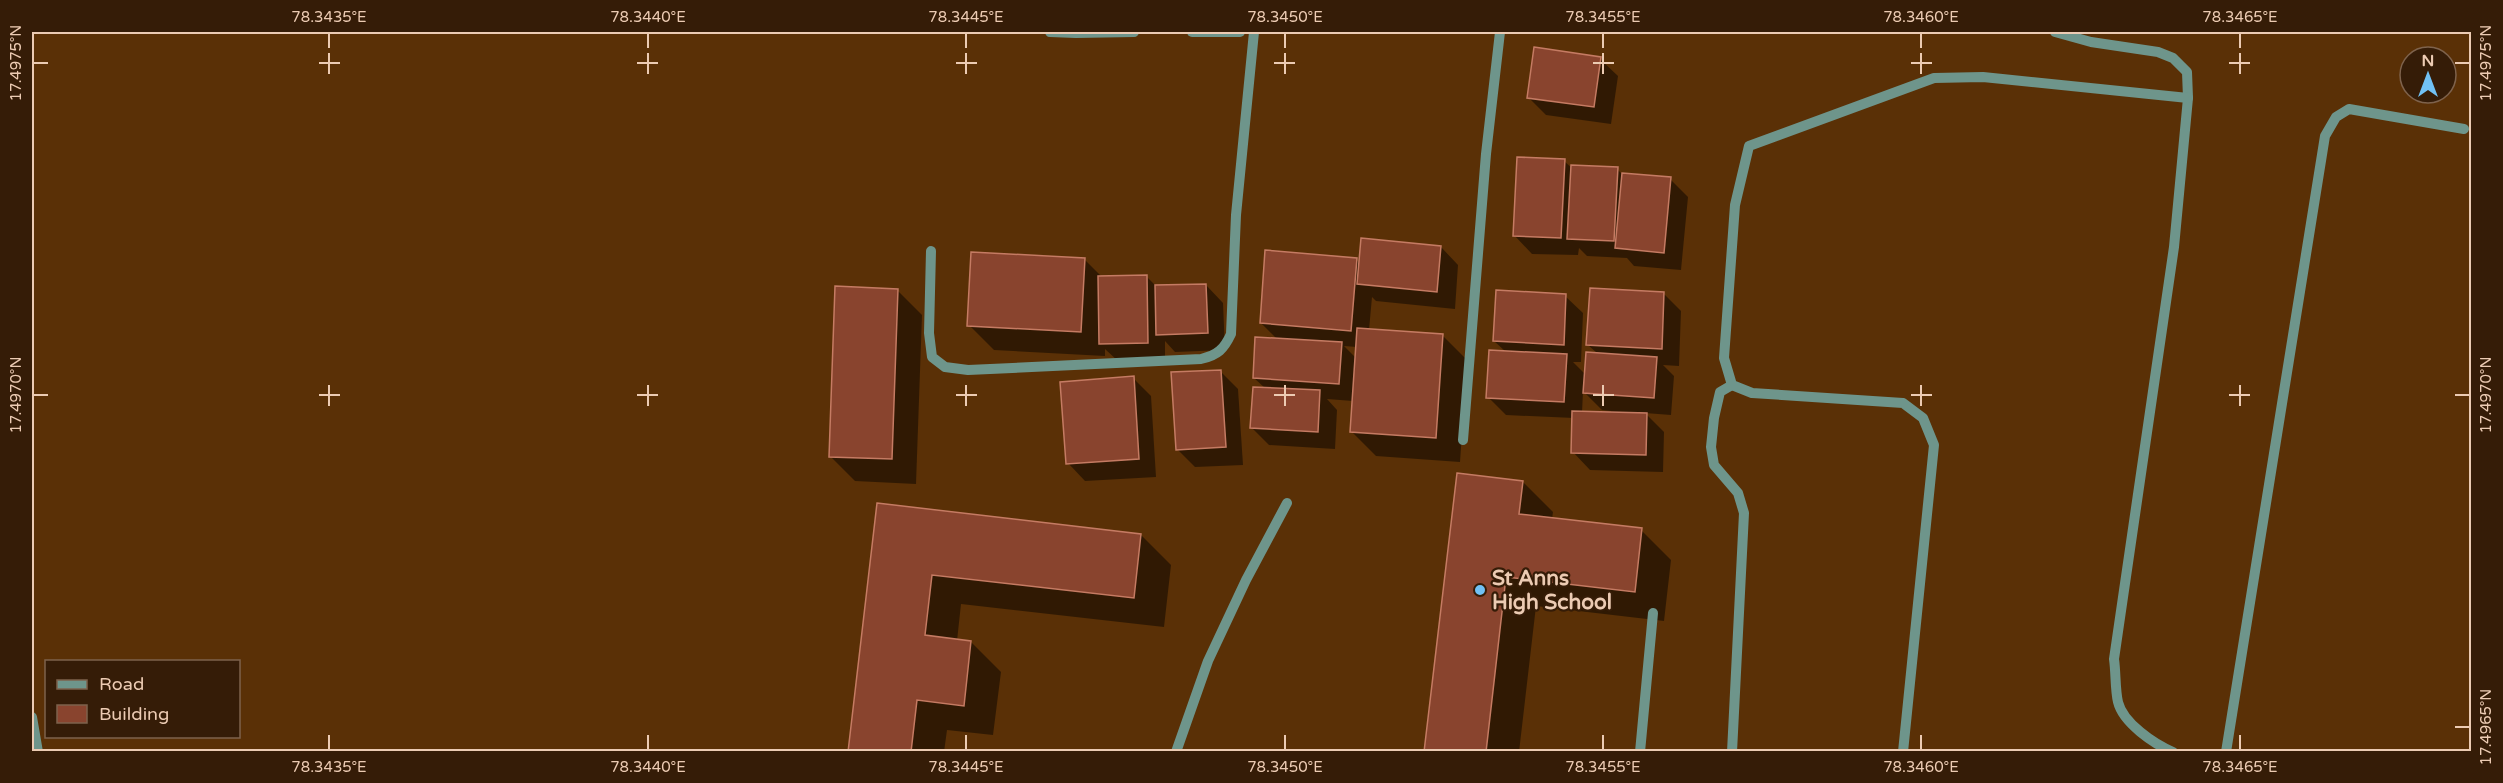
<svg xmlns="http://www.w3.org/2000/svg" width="2503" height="783" viewBox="0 0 2503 783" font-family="'Varela Round',sans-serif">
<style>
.shadow{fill:#0007;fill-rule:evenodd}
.building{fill:#89442e;stroke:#c57b63;stroke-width:1.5}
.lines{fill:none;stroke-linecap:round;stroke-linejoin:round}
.minor{stroke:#6e958b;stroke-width:10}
.ticks{fill:none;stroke:#eccbb3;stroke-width:2}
.poi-dot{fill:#71c1f4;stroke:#351c07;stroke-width:2}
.labels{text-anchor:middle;stroke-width:4.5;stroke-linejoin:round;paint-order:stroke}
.poi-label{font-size:21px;font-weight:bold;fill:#eccbb3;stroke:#351c07;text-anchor:start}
.neatline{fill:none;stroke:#eccbb3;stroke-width:2}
.ticks-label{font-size:15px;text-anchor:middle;fill:#eccbb3}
</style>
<rect width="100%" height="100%" fill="#5a3006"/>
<g class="shadow">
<polygon points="1600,59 1618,76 1611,124 1546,115 1528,97"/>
<polygon points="1564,161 1573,169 1617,169 1622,174 1670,179 1688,197 1681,270 1634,266 1627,258 1587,256 1579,248 1578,255 1532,254 1515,236"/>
<path d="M1441,247l17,18 -3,44 -79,-8 -4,-4 -3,33 73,5 25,25 -7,102 -84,-6 -25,-25 2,-30 -26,-2 10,11 -2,39 -66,-4 -17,-17 14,-39 -12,-11 24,-38 -17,-17 95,-64 4,5zM1344,346l13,1 -1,11z"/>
<polygon points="1084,259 1102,277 1146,276 1156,286 1206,285 1223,303 1225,350 1175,352 1165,341 1165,360 1118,361 1105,349 1105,356 994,350 969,325"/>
<polygon points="897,290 922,315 916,484 855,481 830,456"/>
<path d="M1663,293l18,18 -2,55 -16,-1 11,11 -3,39 -26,-2 19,19 -1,40 -73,-2 -17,-18 1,-34 -68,-3 -18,-18 18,-45 -12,-11 71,-45 18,17 -2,49h-8l13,13 12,-21 -10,-9zM1583,391l19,19 9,1 -1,2h-28z"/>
<polygon points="1220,371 1238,389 1243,465 1195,467 1177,449"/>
<polygon points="1133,378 1151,396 1156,477 1085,481 1068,463"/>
<polygon points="1523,482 1553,512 1552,519 1641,530 1671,560 1664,621 1536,606 1519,752 1426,752"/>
<polygon points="878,505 1141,535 1171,565 1164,627 961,604 957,641 971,642 1001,672 993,735 947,730 944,752 850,752"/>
</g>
<g class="building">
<polygon points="1534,47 1601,57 1594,107 1527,98"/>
<polygon points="1517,157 1565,159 1561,238 1513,236"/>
<polygon points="1571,165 1618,167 1614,241 1567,239"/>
<polygon points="1622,173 1671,177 1664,253 1615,248"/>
<polygon points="1361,238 1441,246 1437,292 1357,284"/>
<polygon points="1265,250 1357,258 1351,331 1260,323"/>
<polygon points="971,252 1085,258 1081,332 967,326"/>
<polygon points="1147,275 1148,343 1099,344 1098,276"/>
<polygon points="1206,284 1208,333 1156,335 1155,285"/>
<polygon points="835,286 898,289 892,459 829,457"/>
<polygon points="1590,288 1664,292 1662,349 1586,345"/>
<polygon points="1496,290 1566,294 1564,345 1493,341"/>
<polygon points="1357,328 1443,334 1436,438 1350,432"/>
<polygon points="1255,337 1342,342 1339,384 1253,378"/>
<polygon points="1489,350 1567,354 1564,402 1486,398"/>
<polygon points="1586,352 1657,357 1654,398 1583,393"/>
<polygon points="1221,370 1226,447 1176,450 1171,372"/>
<polygon points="1134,376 1139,459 1066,464 1060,382"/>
<polygon points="1253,387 1320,390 1318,432 1250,428"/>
<polygon points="1572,411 1647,413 1646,455 1571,453"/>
<polygon points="1457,473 1523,481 1519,514 1642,528 1635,592 1506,577 1486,752 1424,752"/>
<polygon points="877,503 1141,534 1134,598 932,575 925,635 971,641 964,706 917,700 911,752 848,752"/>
</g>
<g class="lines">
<g class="minor">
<polyline points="1050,32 1076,33 1134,32"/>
<polyline points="1192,32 1240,32"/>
<path d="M2055,32l36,10 67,10 15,6 14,14 1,26 -14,149 -60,412c2,14 1,30 4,43 5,21 36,42 55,50"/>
<path d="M931,251l-2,82 3,24 13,10 23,3 233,-11c17,-4 23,-10 30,-25l5,-119 18,-183"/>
<polyline points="1732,385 1720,392 1714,418 1711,447 1714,465 1738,493 1744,513 1732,752"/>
<polyline points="1463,440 1486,154 1500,32"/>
<polyline points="32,717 38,752"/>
<polyline points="1176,752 1208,661 1246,580 1287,503"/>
<polyline points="1640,752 1653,613"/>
<polyline points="1903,752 1934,445 1923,418 1903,403 1752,393 1732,385 1724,358 1735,205 1749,146 1934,78 1983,77 2188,98"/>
<polyline points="2226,752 2325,136 2336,117 2349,109 2464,129"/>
</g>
</g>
<path class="ticks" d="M329,33v15M648,33v15M966,33v15M1285,33v15M1603,33v15M1921,33v15M2240,33v15M329,53v21M648,53v21M966,53v21M1285,53v21M1603,53v21M1921,53v21M2240,53v21M33,63h15M319,63h21M637,63h21M956,63h21M1274,63h21M1593,63h21M1911,63h21M2229,63h21M2455,63h15M329,385v21M648,385v21M966,385v21M1285,385v21M1603,385v21M1921,385v21M2240,385v21M33,395h15M319,395h21M637,395h21M956,395h21M1274,395h21M1593,395h21M1911,395h21M2229,395h21M2455,395h15M2455,727h15M329,735v15M648,735v15M966,735v15M1285,735v15M1603,735v15M1921,735v15M2240,735v15"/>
<circle class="poi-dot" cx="1480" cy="590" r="6"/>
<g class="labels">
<g class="poi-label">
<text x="1492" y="585">St Anns<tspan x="1492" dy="24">High School</tspan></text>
</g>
</g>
<rect width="2503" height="783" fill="none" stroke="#351c07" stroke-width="66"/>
<rect x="45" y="660" width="195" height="78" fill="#351c07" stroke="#7e624c" stroke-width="1.5"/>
<rect x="57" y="680" width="30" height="9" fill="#6e958b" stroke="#7e624c" stroke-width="1.5"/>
<text x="99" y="690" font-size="18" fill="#eccbb3">Road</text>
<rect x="57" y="705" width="30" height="18" fill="#89442e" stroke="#7e624c" stroke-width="1.5"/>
<text x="99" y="720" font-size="18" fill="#eccbb3">Building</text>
<g transform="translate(2428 75)"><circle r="28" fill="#351c07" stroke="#7e624c" stroke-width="1.5"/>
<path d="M0-4.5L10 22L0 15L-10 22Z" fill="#71c1f4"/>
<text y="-9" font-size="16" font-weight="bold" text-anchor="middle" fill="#eccbb3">N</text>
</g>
<rect x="33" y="33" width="2437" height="717" class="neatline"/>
<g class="ticks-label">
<text x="329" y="22">78.3435°E</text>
<text x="648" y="22">78.3440°E</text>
<text x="966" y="22">78.3445°E</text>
<text x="1285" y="22">78.3450°E</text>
<text x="1603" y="22">78.3455°E</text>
<text x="1921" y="22">78.3460°E</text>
<text x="2240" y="22">78.3465°E</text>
<text transform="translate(16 63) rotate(-90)" y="5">17.4975°N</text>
<text transform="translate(2486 63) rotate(-90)" y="5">17.4975°N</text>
<text transform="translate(16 395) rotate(-90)" y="5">17.4970°N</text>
<text transform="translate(2486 395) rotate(-90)" y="5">17.4970°N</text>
<text transform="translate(2486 727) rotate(-90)" y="5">17.4965°N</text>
<text x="329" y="772">78.3435°E</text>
<text x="648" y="772">78.3440°E</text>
<text x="966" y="772">78.3445°E</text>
<text x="1285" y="772">78.3450°E</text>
<text x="1603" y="772">78.3455°E</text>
<text x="1921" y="772">78.3460°E</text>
<text x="2240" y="772">78.3465°E</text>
</g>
</svg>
